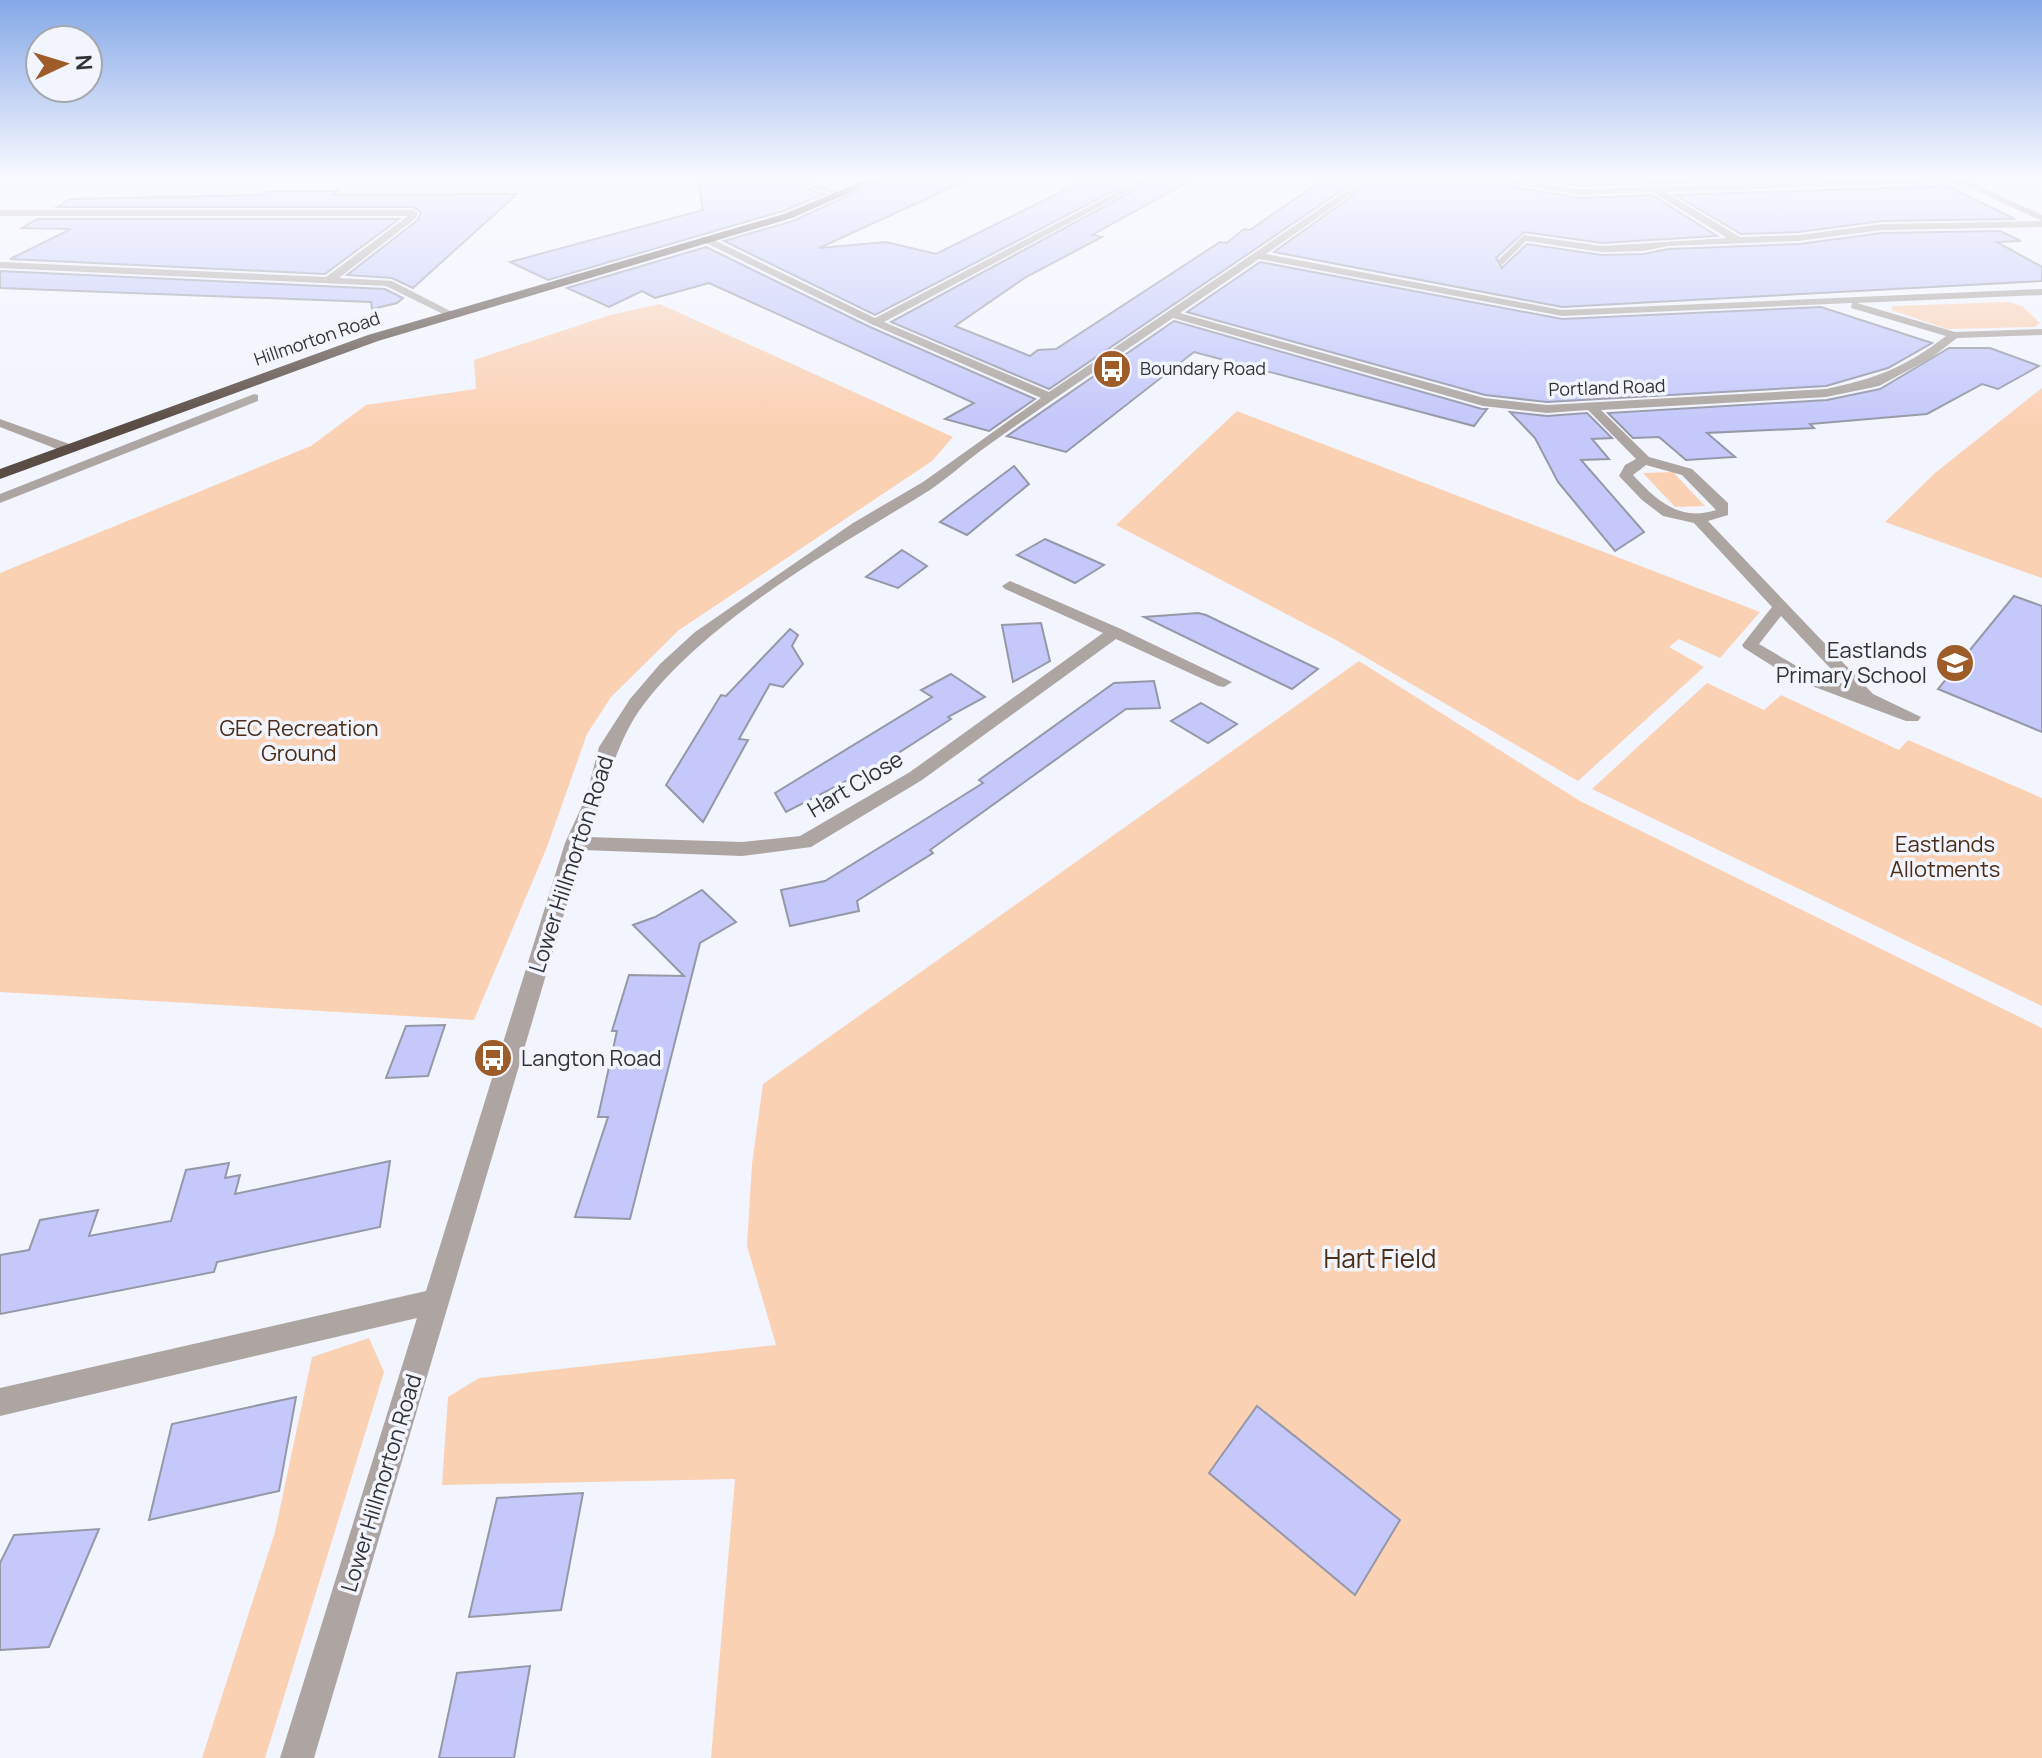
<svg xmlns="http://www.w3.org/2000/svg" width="2042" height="1758" viewBox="0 0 2042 1758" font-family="Manrope,sans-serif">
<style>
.green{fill:#fbd1b4}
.building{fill:#c4c8fa;stroke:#9698a8;stroke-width:2}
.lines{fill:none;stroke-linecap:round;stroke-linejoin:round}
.minor{fill:#aca5a1;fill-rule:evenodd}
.highway{fill:#5a4d45;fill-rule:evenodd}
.labels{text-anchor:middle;stroke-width:7;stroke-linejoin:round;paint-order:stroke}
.far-street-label{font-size:18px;fill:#323339;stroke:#f2f4fe}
.far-poi-label{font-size:18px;fill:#323339;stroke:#f2f4fe;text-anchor:start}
.poi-label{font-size:22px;fill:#323339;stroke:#f2f4fe;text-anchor:end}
.park-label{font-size:22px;fill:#4c2d16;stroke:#f2f4fe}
.street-label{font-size:22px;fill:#323339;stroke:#f2f4fe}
.near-park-label{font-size:26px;fill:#4c2d16;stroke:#f2f4fe}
</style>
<rect width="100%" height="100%" fill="#f2f4fe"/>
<g class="green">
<polygon points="0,178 470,178 24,183 0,181"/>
<polygon points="2008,302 2022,306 2040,323 2035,327 1947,329 1891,310 1893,306"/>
<polygon points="660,304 953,437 932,461 679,630 611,697 587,734 547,847 474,1020 0,992 0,573 311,446 366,405 476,389 474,360 610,315"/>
<polygon points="2042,388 2042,578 1885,522 1935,473"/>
<polygon points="1237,411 1760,612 1720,658 1679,639 1669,647 1704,667 1578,781 1336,640 1116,525"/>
<polygon points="1673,472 1705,506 1675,507 1643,473"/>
<polygon points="1359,661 1580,801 2042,1028 2042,1758 711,1758 735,1479 442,1485 448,1397 479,1378 776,1345 747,1246 752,1164 763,1084"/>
<polygon points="1707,683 1764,710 1781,695 1899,750 1908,740 2042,798 2042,1006 1592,789"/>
<polygon points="369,1338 384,1372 265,1758 202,1758 275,1532 312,1357"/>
</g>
<g class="building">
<polygon points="697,178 774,178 824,194 783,211 548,280 510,262 703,210"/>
<polygon points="886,178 972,178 819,248 886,242 936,254 1089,178 1138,178 875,315 724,241 793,221"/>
<polygon points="1157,178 1195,178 1092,235 1102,237 1026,277 955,326 1030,356 1038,350 1056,349 1220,242 1227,243 1244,229 1250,230 1325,178 1360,178 1049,389 891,322"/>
<polygon points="1377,178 1477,178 1480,181 1580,198 1652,195 1717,236 1602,243 1524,232 1496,258 1502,268 1527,244 1602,255 1644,254 1668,249 1799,244 1882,233 2000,231 2021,241 1997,242 2042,267 2042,281 1562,307 1274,252"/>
<polygon points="1518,178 1576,178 1580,181 1843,178 1580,186"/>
<polygon points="1947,186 2015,219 1882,221 1799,232 1741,234 1675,195"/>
<polygon points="266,191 338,191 333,195 517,194 413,288 392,278 347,275 418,220 421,212 413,207 57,207 70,199 262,195"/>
<polygon points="37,219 399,219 325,274 10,259 71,229 22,228"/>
<polygon points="706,247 870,327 1035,399 989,431 945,419 974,403 709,283 655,298 642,291 609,307 567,288"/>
<polygon points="1260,262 1562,319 1821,307 1932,343 1888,368 1826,386 1547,402 1485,395 1187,312"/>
<polygon points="0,271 385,289 403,298 397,303 372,309 371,302 0,288"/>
<polygon points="1174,321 1482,409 1487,409 1474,426 1194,352 1066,452 1007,436"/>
<polygon points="1949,348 1990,348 2039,366 1998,389 1982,384 1927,414 1810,424 1814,428 1707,433 1735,457 1686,460 1659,437 1633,438 1608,413 1827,400 1880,389"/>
<polygon points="1510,412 1547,416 1587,413 1612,438 1592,439 1609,459 1581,460 1644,532 1615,551 1558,482 1535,438"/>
<polygon points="1014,466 1029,484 967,535 940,522"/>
<polygon points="1045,539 1104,565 1075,583 1017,555"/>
<polygon points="902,550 927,566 898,588 866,577"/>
<polygon points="2014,596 2042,606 2042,732 1938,689"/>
<polygon points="1198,613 1206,615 1318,669 1292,689 1144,617"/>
<polygon points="1041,623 1050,661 1013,682 1002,625"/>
<polygon points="790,629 798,635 792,646 803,664 783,687 770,684 739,739 748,740 703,822 666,785 721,695 726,696"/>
<polygon points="951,674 985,697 948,717 951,719 858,779 854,777 786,812 775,793 932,697 921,690"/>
<polygon points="1154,681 1160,708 1126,709 930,850 933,853 857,901 859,911 790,926 781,890 825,881 921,822 983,783 979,780 1114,683"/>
<polygon points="1201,703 1237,724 1208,743 1171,721"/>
<polygon points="702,890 736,922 700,943 630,1219 575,1217 608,1117 598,1117 617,1031 612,1031 629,975 684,976 633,925 655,917"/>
<polygon points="445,1025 428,1076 386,1078 406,1026"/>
<polygon points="390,1161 380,1227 217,1262 214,1272 0,1314 0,1255 29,1250 40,1220 98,1210 89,1236 171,1221 186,1170 229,1163 225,1178 240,1175 235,1194"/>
<polygon points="296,1397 279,1491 149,1520 172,1424"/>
<polygon points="1257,1406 1400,1520 1355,1595 1209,1473"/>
<polygon points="583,1493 561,1610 469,1617 497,1498"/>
<polygon points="99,1529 49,1647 0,1650 0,1563 14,1535"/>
<polygon points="530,1666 514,1758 439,1758 457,1673"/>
</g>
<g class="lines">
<g class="minor">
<polygon points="777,178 790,178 848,193 844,196"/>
<path d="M1144,178h10l-270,144 165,70 316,-214h9l-108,76 296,56 480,-21v6l-185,8 98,29 87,-3v6l-85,3 -26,20 -52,28 -53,11 -225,13 48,47 43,12 36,34v12l-20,6 165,173 48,23 -3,4h-12l-113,-42 -49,-31 -2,-3 30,-38 -78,-84 -31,-7 -21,-16 -23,-24 6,-11 11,-6 -48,-49 -41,3 -64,-7 -310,-88c-64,44 -128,86 -190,131 -18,13 -35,29 -53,41 -94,58 -218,126 -286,214 -30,39 -37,88 -57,133l155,5 58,-6 110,-64 193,-139 -98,-44 -3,-3 8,-5 111,48 111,53 -8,5 -6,-1 -102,-47 -194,141 -111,67 -69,9 -159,-6 -269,908h-34l137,-440 -417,98v-28l426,-97 139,-448 21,-46 13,-50 31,-48 30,-35 35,-32 158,-109 70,-41 118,-84 -170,-74 -169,-83v-4h6l167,81zM1259,259l303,57 290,-13 -1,5 95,28c-40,31 -71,43 -120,53l-279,16 -63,-7 -304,-85zM1646,465l36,10 34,35c-36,12 -59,-9 -83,-35zM1781,616l65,69 -41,-14 -46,-27z"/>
<polygon points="1480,178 1499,178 1580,189 1948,178 1969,181 2042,215 2042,221 1964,185 1947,183 1665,192 1740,237 1799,235 1882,224 2042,221 2042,227 1882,230 1799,241 1668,246 1644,251 1602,252 1526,241 1502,265 1498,260 1524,235 1602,246 1727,238 1653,192 1580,195"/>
<polygon points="0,210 413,210 418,213 416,218 339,278 392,281 456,314 447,316 386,286 0,268 0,262 326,277 408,216 0,216"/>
<polygon points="254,394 258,395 258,401 0,503 0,494"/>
<polygon points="0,419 72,445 73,448 62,451 0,427"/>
</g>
<polygon class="highway" points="870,178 883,178 792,218 378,341 0,479 0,469 368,335 784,214"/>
</g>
<linearGradient id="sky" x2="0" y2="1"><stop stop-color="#85a8e7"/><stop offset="0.42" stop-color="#f9faff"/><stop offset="1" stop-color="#f9faff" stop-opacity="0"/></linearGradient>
<rect width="2042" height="424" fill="url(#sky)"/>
<defs>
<g id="bus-disc" transform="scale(2)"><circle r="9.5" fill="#9e5c29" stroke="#f2f4fe"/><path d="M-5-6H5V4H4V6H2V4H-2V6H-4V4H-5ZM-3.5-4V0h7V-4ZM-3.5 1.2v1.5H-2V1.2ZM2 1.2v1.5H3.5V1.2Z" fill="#fff"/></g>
<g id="school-disc" transform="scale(2)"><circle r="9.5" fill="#9e5c29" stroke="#f2f4fe"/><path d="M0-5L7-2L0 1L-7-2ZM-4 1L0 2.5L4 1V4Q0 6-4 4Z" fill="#fff"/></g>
</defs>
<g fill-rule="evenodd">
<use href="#bus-disc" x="1112" y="369"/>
<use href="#school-disc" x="1955" y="663"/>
<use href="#bus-disc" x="493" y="1058"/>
</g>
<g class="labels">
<g class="far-street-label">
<text transform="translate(317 339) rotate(-19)" y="6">Hillmorton Road</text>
<text transform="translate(1607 388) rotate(-2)" y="6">Portland Road</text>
</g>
<g class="far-poi-label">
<text x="1140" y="375">Boundary Road</text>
</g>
<g class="poi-label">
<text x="1927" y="658">Eastlands<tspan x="1927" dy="25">Primary School</tspan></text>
<text x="521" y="1066" text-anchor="start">Langton Road</text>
</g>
<g class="park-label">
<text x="299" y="736">GEC Recreation<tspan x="299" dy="25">Ground</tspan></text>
<text x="1945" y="852">Eastlands<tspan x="1945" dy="25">Allotments</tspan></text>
</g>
<g class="street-label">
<text transform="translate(855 784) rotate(-31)" y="8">Hart Close</text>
<text transform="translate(571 864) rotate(-72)" y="8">Lower Hillmorton Road</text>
<text transform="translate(381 1483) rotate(-73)" y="8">Lower Hillmorton Road</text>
</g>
<g class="near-park-label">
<text x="1380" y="1268">Hart Field</text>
</g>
</g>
<g transform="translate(64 64) rotate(86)"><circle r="38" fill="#f2f4fe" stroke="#a5a7af" stroke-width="2"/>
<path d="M0-6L14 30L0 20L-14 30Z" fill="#9e5c29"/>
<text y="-12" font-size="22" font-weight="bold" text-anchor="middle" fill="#323339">N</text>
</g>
</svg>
